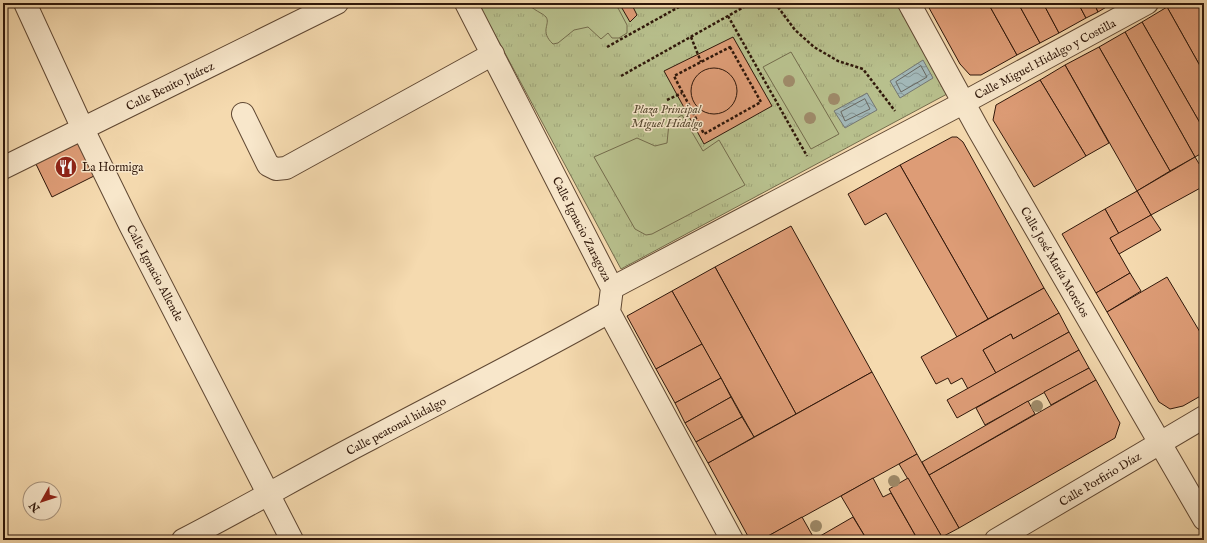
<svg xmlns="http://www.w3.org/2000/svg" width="1207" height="543" viewBox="0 0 1207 543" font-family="'IM FELL English',serif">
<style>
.park{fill:url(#park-tufts);stroke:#746c4c}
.garden{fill:#b8c08d;stroke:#746c4c}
.water{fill:url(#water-waves);stroke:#747772}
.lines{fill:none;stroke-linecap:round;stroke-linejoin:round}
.shore{stroke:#686760;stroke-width:1}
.building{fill:#dd9c76;stroke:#2f170a}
.minor-casing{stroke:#604833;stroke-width:24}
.path{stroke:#2f170a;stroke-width:2.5;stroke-dasharray:3 2;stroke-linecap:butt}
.minor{stroke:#f8e7cb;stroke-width:22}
.tree{fill:#9f8b6a}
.labels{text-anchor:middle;stroke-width:3;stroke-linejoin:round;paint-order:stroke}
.street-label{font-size:12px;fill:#2f170a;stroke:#f8e7cb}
.park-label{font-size:12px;font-style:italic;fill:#584a31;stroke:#f8e7cb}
.poi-label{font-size:12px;fill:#2f170a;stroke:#f8e7cb;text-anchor:start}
</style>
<defs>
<pattern id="park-tufts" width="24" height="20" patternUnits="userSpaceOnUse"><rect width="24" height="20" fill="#b8c08d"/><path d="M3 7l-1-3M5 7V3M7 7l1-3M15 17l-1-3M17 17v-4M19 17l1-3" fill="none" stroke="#9ea478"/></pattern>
<pattern id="water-waves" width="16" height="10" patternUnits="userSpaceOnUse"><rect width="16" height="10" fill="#a2b7b7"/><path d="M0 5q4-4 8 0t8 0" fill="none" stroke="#849493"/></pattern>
</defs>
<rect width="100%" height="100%" fill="#f5daaf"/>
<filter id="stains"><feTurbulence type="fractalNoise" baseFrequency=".005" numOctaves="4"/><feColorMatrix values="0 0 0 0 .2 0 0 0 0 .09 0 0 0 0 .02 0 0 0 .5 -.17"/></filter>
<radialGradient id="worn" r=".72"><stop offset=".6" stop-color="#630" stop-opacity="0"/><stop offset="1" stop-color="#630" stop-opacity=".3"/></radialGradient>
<polygon class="park" points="478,3 898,3 947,94 621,269"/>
<g class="garden">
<path d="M528,3h82l8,5 9,17v8l-8,5h-7l-4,-5 -7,6 -13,-12 -14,3 -16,13 -5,1c-14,-13 -2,-20 -7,-27 -3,-4 -14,-7 -18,-14z"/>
<polygon points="791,52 839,134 811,149 763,67"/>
<polygon points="682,115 703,151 719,140 745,185 652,234 646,235 635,229 594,157 637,138 655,146 667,143 669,123"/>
</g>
<g class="water">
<polygon points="923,60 933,78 900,98 890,81"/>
<polygon points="867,93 877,110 845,128 834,111"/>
</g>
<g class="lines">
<g class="shore">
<polygon points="921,66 927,77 901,92 896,82"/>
<polygon points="865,99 870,109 845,121 841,112"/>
</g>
</g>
<g class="building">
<polygon points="619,3 631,3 637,15 630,22"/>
<polygon points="933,3 988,3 1017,55 981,75 970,75 960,64 928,6"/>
<polygon points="988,3 1018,3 1040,43 1017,55"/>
<polygon points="1018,3 1043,3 1059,33 1040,43"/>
<polygon points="1043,3 1078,3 1086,18 1059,33"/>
<polygon points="1078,3 1094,3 1098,12 1086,18"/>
<polygon points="1094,3 1113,3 1098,12"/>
<polygon points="1175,3 1204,3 1204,73 1167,7"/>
<polygon points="1167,7 1204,73 1204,130 1142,22"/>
<polygon points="1142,22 1204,130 1204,152 1195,157 1125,32"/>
<polygon points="1125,32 1195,157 1170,171 1099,47"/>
<polygon points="733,37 772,106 704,144 664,71"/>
<polygon points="1099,47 1170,171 1137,191 1065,65"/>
<polygon points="1065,65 1109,143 1086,156 1040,80"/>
<circle cx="714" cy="91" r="23"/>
<polygon points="1040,80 1086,156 1034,187 993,120 996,105"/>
<polygon points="81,137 98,174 52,197 34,160"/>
<polygon points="952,137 957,137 963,142 1044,288 988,319 900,165"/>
<polygon points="1195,157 1204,172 1204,186 1151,215 1137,191"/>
<polygon points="900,165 988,319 957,337 886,213 865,225 848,194"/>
<polygon points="1137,191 1151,215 1119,234 1105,209"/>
<polygon points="1105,209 1119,234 1110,238 1130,273 1096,293 1062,234"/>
<polygon points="1151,215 1161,230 1119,254 1110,238"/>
<polygon points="791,226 872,372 796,414 715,267"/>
<polygon points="715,267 796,414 754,437 672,291"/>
<polygon points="1130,273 1141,291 1107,312 1096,293"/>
<polygon points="1167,277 1203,337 1204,337 1204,394 1183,406 1170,409 1159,402 1107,312"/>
<polygon points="1044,288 1059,313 1013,339 1011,334 983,350 996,373 968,389 962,378 951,384 948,378 936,384 921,357"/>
<polygon points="672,291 702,344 656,369 627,316"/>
<polygon points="1059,313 1069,332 996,373 983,350 1011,334 1013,339"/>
<polygon points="1069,332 1079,350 957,418 947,400"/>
<polygon points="702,344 721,378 675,403 656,369"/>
<polygon points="1079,350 1089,368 985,425 976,408"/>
<polygon points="1089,368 1096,380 1051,405 1044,392"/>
<polygon points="872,372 917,454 761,540 750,540 708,463"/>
<polygon points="721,378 731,397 685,423 675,403"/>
<polygon points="1096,380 1120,423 1115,438 959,528 929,475"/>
<polygon points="731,397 742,417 696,442 685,423"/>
<polygon points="1028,401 1035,414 929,475 922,462"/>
<polygon points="742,417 754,437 708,463 696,442"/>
<polygon points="917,454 959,528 942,537 899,464"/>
<polygon points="873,478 883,497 891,493 918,540 867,540 841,496"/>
<polygon points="908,478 942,537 938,540 918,540 889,489"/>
<polygon points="802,517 815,540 761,540"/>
<polygon points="853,517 867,540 815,540 815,539"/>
</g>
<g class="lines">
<g class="minor-casing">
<g id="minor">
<polyline points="25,3 82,127 130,225 292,540"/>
<polyline points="466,3 612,288 609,312 732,540"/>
<polyline points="909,3 978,129 1204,519"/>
<polyline points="243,114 268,165 276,169 286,168 493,54"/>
<polyline points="3,168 337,3"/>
<polyline points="612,288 963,103 1147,3"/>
<path d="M183,540c64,-33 125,-69 189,-102 79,-42 159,-82 237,-126"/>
<polyline points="996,540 1204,417"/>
</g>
</g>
<g class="path">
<polyline points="775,3 795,30 814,47 838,61 863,69 895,111"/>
<polyline points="728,16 807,156"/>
<polyline points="691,37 701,62"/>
<polyline points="607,47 686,3"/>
<polygon points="730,47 761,102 704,134 674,76"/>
<polyline points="621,76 751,3"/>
<polyline points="667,100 682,93"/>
</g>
<use href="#minor" class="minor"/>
</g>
<g class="tree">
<circle cx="789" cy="81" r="6"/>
<circle cx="834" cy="99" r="6"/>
<circle cx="810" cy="118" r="6"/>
<circle cx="1037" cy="406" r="6"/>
<circle cx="894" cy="481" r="6"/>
<circle cx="816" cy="526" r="6"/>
</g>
<defs>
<g id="restaurant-disc" transform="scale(1.15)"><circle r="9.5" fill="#8f2418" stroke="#f8e7cb"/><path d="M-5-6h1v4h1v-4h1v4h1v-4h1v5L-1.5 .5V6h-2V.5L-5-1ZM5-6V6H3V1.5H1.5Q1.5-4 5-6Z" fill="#fff"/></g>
</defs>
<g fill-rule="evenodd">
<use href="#restaurant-disc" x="66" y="167"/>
</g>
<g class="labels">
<g class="street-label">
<text transform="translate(1045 59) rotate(-28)" y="4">Calle Miguel Hidalgo y Costilla</text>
<text transform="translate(170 86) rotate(-26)" y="4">Calle Benito Juárez</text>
<text transform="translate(582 229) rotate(63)" y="4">Calle Ignacio Zaragoza</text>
<text transform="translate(1055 262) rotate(60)" y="4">Calle José María Morelos</text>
<text transform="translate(155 273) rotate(62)" y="4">Calle Ignacio Allende</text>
<text transform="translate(396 426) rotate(-28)" y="4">Calle peatonal hidalgo</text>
<text transform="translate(1100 479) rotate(-31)" y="4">Calle Porfirio Díaz</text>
</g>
<g class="park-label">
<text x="667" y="113">Plaza Principal<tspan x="667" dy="14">Miguel Hidalgo</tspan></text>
</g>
<g class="poi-label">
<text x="82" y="171">La Hormiga</text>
</g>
</g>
<rect width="1207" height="543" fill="none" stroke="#f5daaf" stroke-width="16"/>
<rect x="4" y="4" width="1199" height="535" fill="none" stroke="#2f170a" stroke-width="2"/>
<rect x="8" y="8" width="1191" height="527" fill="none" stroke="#2f170a"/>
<g transform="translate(42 501) rotate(231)"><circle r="19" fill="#f8e7cb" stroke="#a8947e"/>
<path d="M0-3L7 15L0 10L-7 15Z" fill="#8f2418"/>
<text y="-6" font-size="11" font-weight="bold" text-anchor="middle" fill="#2f170a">N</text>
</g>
<rect width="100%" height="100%" filter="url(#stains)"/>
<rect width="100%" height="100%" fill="url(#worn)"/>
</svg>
